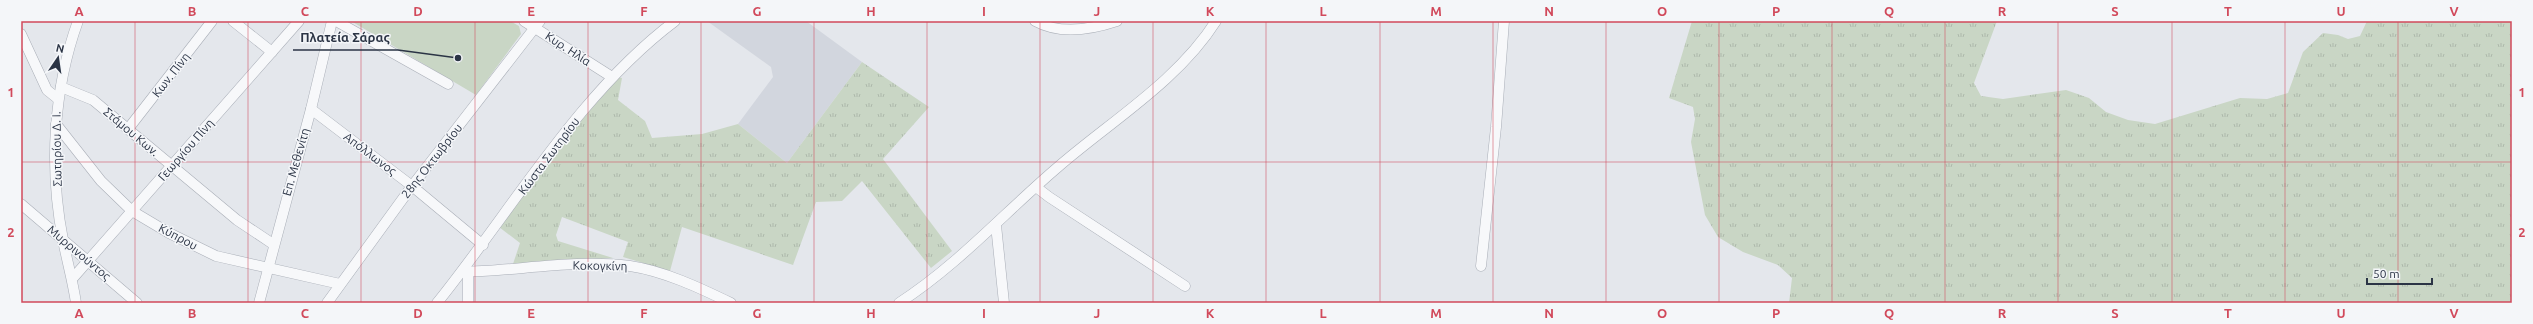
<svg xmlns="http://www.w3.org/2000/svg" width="2533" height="324" viewBox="0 0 2533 324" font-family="Ubuntu,sans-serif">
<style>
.built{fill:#d2d6de}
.grass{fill:url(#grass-tufts)}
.park{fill:#c9d6c5}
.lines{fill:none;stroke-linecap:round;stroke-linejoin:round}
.minor-casing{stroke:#a9aeb7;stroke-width:11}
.minor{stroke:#f7f8fa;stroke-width:10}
.grid{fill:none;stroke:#d1495b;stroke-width:1;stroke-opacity:0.55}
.labels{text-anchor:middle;stroke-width:3;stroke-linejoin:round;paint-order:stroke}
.street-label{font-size:12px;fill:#2b3445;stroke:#f4f6f9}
.leader{fill:none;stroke:#2b3445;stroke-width:1.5}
.callout-dot{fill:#2b3445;stroke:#f4f6f9;stroke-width:1.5}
.callout-label{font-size:13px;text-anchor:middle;font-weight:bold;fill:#2b3445;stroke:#f4f6f9;stroke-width:3;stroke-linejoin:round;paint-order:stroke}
.neatline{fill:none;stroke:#d1495b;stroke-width:1.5}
.grid-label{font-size:13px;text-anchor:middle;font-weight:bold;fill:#d1495b}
</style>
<defs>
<pattern id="grass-tufts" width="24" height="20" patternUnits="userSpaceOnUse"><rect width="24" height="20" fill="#c9d6c5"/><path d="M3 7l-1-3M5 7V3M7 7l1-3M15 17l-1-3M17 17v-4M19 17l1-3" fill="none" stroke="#adb8ab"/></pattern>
</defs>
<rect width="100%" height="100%" fill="#e4e7ec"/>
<polygon class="built" points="707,21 806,21 862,62 787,163 738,124 773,77 771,67"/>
<g class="grass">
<polygon points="1692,21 1997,21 1974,83 1981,96 2003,99 2066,90 2089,98 2106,112 2128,120 2155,124 2240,98 2267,99 2288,93 2303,52 2323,33 2338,35 2348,39 2360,36 2367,21 2512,21 2512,303 1789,303 1792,278 1778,265 1743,252 1718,237 1705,215 1691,142 1695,119 1693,107 1669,98"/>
<polygon points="862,62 929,107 883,159 952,251 931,268 862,181 842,201 816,202 793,265 682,227 670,271 623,257 628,242 562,217 556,235 558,241 613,258 513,264 520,243 499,227 565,139 616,77 622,78 618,100 645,121 652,138 702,134 738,124 787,163"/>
</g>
<polygon class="park" points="351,21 510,21 519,26 521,34 476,95"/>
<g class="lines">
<g class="minor-casing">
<g id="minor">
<polyline points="233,21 272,52"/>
<polyline points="336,21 448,84"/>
<polyline points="524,21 612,77"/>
<path d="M1035,21c25,14 55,9 82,0"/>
<polyline points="21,34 47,90 57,98"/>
<polyline points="61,87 93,100 237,220 273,244"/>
<polyline points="311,109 412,186 483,245"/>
<polyline points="56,124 101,181 132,211 169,233 216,256 340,284"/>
<polyline points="128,129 212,21"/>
<polyline points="1036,187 1049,197 1185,286"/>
<polyline points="21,204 137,303"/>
<polyline points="996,225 1004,303"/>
<polyline points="1481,266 1496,127 1504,21"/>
<path d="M462,272c55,-1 113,-13 168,-6 34,5 70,22 101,37"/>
<polyline points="468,272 468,303"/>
<polyline points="72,279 299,21"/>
<path d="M76,303c-3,-21 -9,-42 -13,-63 -14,-72 -10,-150 15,-219"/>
<polyline points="259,303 311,109 332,21"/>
<polyline points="327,303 412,186 540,21"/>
<path d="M437,303c75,-93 142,-210 238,-282"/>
<path d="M899,303c59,-38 106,-91 159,-136 53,-46 120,-86 158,-146"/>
</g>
</g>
<use href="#minor" class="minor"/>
</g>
<path class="grid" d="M135,21v282M248,21v282M361,21v282M475,21v282M588,21v282M701,21v282M814,21v282M927,21v282M1040,21v282M1153,21v282M1266,21v282M1380,21v282M1493,21v282M1606,21v282M1719,21v282M1832,21v282M1945,21v282M2058,21v282M2172,21v282M2285,21v282M2398,21v282M21,162h2491"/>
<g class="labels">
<g class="street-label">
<text transform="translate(568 49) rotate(33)" y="4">Κυρ. Ηλία</text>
<text transform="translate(171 75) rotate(-52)" y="4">Κων. Πίνη</text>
<text transform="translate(131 132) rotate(40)" y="4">Στάμου Κων.</text>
<text transform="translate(57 149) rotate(-91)" y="4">Σωτηρίου Δ. Ι.</text>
<text transform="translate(186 150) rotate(-49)" y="4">Γεωργίου Πίνη</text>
<text transform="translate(370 154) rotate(37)" y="4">Απόλλωνος</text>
<text transform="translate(549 156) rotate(-53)" y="4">Κώστα Σωτηρίου</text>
<text transform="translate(432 161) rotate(-52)" y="4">28ης Οκτωβρίου</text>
<text transform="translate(296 162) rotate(-74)" y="4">Επ. Μεθενίτη</text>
<text transform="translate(178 237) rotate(28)" y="4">Κύπρου</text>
<text transform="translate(79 253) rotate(40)" y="4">Μυρρινούντος</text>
<text transform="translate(600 266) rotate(1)" y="4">Κοκογκίνη</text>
</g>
</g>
<path class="leader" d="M458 58L398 50H293"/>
<circle class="callout-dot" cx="458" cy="58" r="4"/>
<g class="callout-label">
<text x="345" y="42">Πλατεία Σάρας</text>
</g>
<rect width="2533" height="324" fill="none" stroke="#f4f6f9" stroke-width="44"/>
<g transform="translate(58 58) rotate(13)" stroke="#f4f6f9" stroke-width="3" paint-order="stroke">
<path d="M0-3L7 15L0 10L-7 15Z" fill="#2b3445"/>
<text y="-6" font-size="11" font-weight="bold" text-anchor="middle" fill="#2b3445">N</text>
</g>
<path d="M2367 278v6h65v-6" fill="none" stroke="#2b3445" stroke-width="2"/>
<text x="2373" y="278" font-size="12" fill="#2b3445" stroke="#f4f6f9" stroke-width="3" paint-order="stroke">50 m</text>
<rect x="22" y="22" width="2489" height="280" class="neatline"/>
<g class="grid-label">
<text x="79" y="16">A</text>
<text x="192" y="16">B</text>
<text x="305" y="16">C</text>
<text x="418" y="16">D</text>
<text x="531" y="16">E</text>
<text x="644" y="16">F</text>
<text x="757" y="16">G</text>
<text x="871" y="16">H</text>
<text x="984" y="16">I</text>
<text x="1097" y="16">J</text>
<text x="1210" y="16">K</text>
<text x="1323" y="16">L</text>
<text x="1436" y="16">M</text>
<text x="1549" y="16">N</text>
<text x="1662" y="16">O</text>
<text x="1776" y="16">P</text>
<text x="1889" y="16">Q</text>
<text x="2002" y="16">R</text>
<text x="2115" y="16">S</text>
<text x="2228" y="16">T</text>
<text x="2341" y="16">U</text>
<text x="2454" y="16">V</text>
<text x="11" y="97">1</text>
<text x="2522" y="97">1</text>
<text x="11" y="237">2</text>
<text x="2522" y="237">2</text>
<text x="79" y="318">A</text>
<text x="192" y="318">B</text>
<text x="305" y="318">C</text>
<text x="418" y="318">D</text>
<text x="531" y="318">E</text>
<text x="644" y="318">F</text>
<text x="757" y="318">G</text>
<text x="871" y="318">H</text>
<text x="984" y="318">I</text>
<text x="1097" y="318">J</text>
<text x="1210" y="318">K</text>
<text x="1323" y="318">L</text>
<text x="1436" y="318">M</text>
<text x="1549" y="318">N</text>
<text x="1662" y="318">O</text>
<text x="1776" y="318">P</text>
<text x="1889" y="318">Q</text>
<text x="2002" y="318">R</text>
<text x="2115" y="318">S</text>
<text x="2228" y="318">T</text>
<text x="2341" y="318">U</text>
<text x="2454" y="318">V</text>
</g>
</svg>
